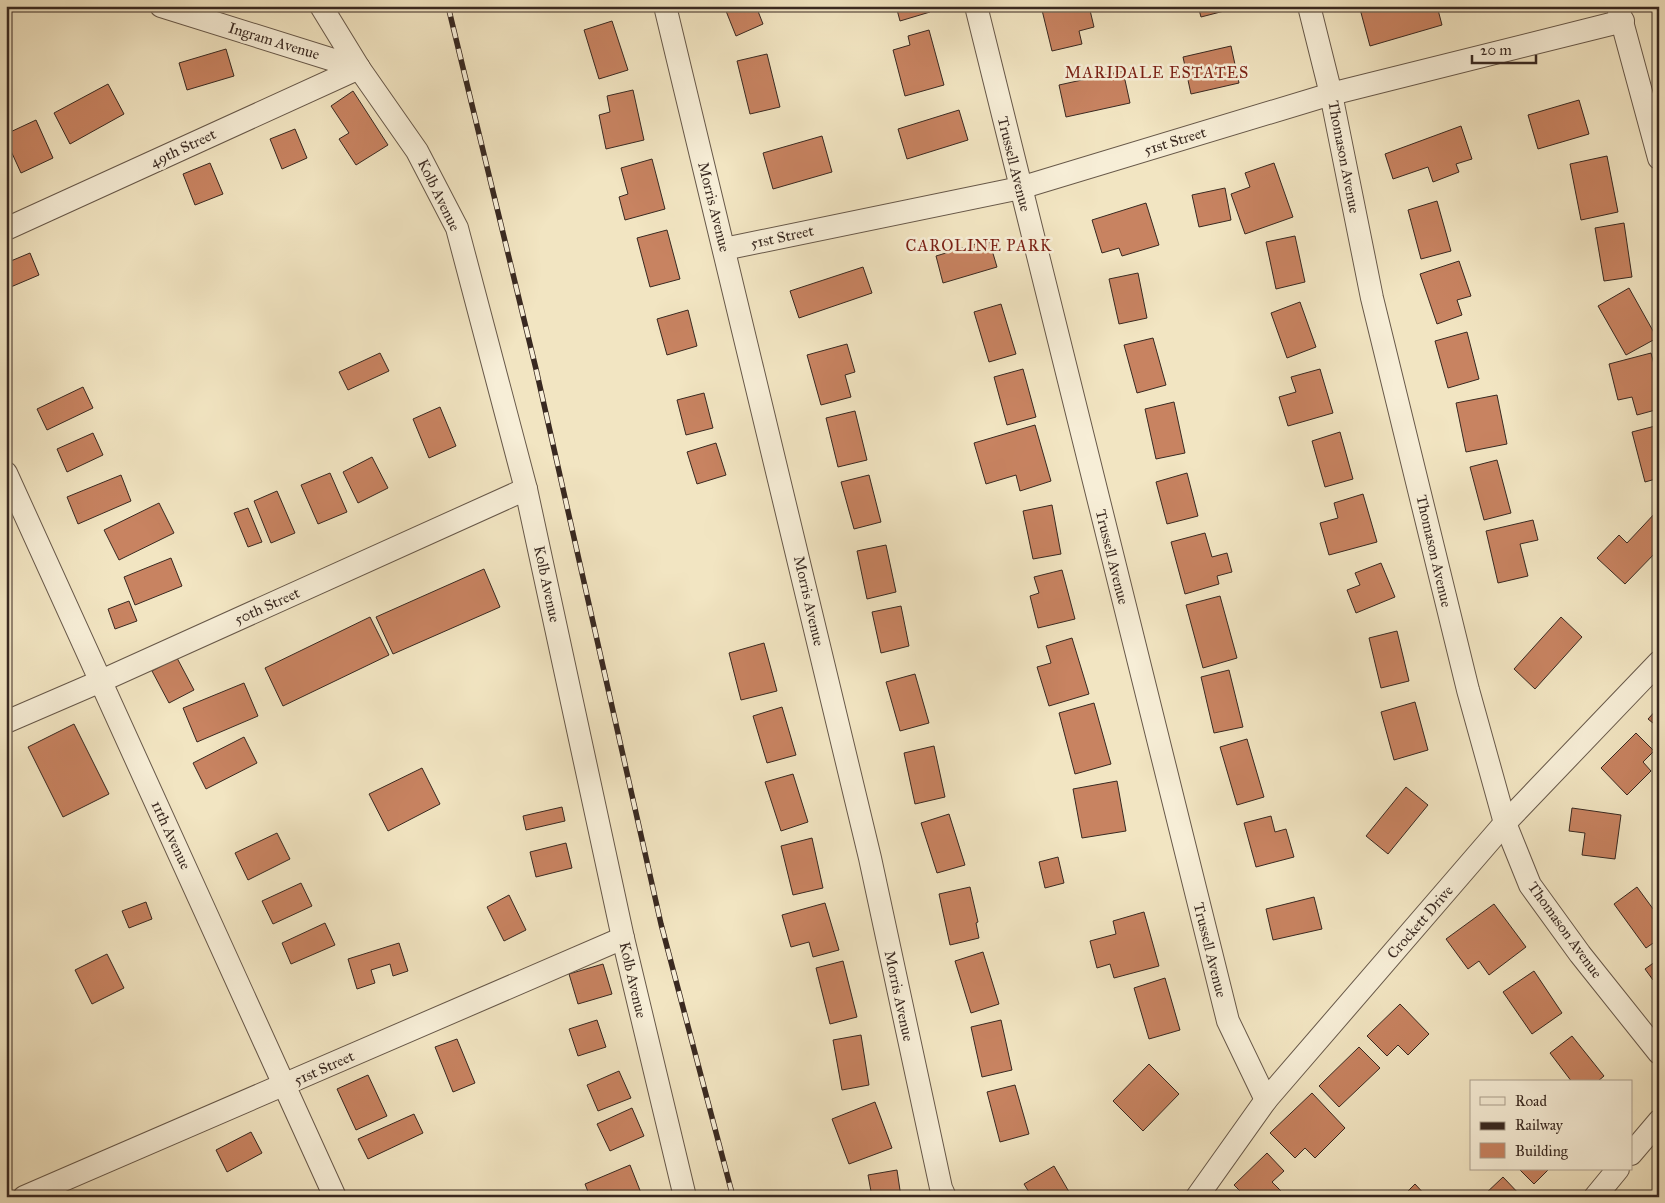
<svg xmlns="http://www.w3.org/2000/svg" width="1665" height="1203" viewBox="0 0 1665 1203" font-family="'IM FELL Great Primer',serif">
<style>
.building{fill:#c88361;stroke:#392921}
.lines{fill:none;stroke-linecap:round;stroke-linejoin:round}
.minor-casing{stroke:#675849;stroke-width:24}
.minor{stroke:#f7eed7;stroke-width:22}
.rail-casing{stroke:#392921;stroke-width:5.5}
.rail{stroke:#f7eed7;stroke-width:4;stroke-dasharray:11;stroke-linecap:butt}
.labels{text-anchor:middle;stroke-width:5;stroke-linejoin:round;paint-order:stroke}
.street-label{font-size:15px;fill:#392921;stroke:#f7eed7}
.neighbourhood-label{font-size:16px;letter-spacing:1px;fill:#7a1f14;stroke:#f7eed7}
</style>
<rect width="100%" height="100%" fill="#f2e5c2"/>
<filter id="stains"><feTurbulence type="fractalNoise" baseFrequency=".004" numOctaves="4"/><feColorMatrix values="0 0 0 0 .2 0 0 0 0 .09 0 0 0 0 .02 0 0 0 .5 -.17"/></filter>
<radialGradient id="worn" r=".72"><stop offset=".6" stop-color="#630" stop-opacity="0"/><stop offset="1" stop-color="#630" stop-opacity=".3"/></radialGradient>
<g class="building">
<polygon points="724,6 756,6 763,24 736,36"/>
<polygon points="896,6 929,6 930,12 900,21"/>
<polygon points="1041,6 1089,6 1094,27 1079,31 1082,44 1052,51"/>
<polygon points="1198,6 1231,6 1232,9 1201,17"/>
<polygon points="1370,6 1437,6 1442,25 1370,46 1360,9"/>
<polygon points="612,21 628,70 599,79 584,30"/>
<polygon points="929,30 944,85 905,96 893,50 910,45 908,36"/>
<polygon points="1231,46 1239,83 1191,94 1183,57"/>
<polygon points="226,49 234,76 187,90 179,63"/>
<polygon points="767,54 780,107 750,114 737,61"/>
<polygon points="1123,71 1130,103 1066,117 1059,85"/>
<polygon points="108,84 124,114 70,144 54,113"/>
<polygon points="633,90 644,140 606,149 599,115 610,112 607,96"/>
<polygon points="353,91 388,145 356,165 339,139 349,133 331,106"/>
<polygon points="1579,100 1589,134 1538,149 1528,115"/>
<polygon points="959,110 968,140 907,159 898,129"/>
<polygon points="36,120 53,158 21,173 6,140 6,134"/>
<polygon points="1461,126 1472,159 1456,164 1459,172 1433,182 1428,167 1393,179 1385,154"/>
<polygon points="295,129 307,158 282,169 270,139"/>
<polygon points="822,136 832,172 773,189 763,153"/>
<polygon points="1607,156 1618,212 1581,220 1570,164"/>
<polygon points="652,159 665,209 625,220 619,197 628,194 621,168"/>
<polygon points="210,163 223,194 195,205 183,174"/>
<polygon points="1274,163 1293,217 1245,234 1231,194 1250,187 1245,173"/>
<polygon points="1225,188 1231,220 1199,227 1192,195"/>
<polygon points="1437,201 1451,251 1421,259 1408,210"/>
<polygon points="1146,203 1159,245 1122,256 1119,248 1102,253 1092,220"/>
<polygon points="1624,223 1632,277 1604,281 1595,228"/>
<polygon points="667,230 680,279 650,287 637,238"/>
<polygon points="1295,236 1305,282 1276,289 1266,242"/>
<polygon points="989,240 997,267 943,283 936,256"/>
<polygon points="30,253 39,275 6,289 6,263"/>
<polygon points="1459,261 1471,296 1457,300 1462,315 1437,324 1420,274"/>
<polygon points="863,267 872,293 799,318 790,291"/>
<polygon points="1138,273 1147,318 1119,324 1109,279"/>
<polygon points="1629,288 1657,338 1626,355 1598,306"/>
<polygon points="1300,302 1316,347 1287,358 1271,313"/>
<polygon points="1001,304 1016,354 989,362 974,312"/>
<polygon points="688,310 697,346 667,355 657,319"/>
<polygon points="1467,332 1479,379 1448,388 1435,341"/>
<polygon points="1153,338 1166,385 1137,393 1124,345"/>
<polygon points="847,344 855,372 845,375 851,397 821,405 807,355"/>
<polygon points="380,353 389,371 348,390 339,372"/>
<polygon points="1651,353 1659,383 1659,409 1637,415 1632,397 1618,400 1609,364"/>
<polygon points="1023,369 1036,417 1007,425 994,377"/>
<polygon points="1320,369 1333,413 1288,426 1279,397 1296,392 1291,377"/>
<polygon points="83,387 93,408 47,430 37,409"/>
<polygon points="704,393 713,428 686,435 677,400"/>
<polygon points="1497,395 1507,444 1466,452 1456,403"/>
<polygon points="1174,402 1185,453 1156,459 1145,409"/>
<polygon points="440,407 456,446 429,458 413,419"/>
<polygon points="855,411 867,460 838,467 826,418"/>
<polygon points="1035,425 1051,481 1020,491 1016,475 986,484 974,443"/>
<polygon points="1659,425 1659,478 1645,482 1632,432"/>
<polygon points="1340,432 1353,479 1325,487 1312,441"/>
<polygon points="93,433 103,455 67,472 57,449"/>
<polygon points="716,443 726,475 697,484 687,452"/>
<polygon points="372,457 388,488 358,503 343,472"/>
<polygon points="1497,460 1511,513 1484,520 1470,467"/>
<polygon points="330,473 347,512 318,524 301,485"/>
<polygon points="1187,473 1198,516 1167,524 1156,482"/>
<polygon points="121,475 131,501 78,524 67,497"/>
<polygon points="869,475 881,522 854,529 841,482"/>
<polygon points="277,491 295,533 271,543 254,501"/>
<polygon points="1363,494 1377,542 1329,555 1320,523 1338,518 1334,503"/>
<polygon points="159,503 174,533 119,560 104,530"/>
<polygon points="1052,505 1061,554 1033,559 1023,511"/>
<polygon points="248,508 262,542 248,547 234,513"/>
<polygon points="1657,511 1659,549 1625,584 1597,558 1619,535 1627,543"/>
<polygon points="1533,520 1538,540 1520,544 1528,576 1498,583 1486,531"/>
<polygon points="1205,533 1212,557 1227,553 1232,572 1217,576 1219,584 1185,594 1171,542"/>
<polygon points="886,545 896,592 867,599 857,551"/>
<polygon points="171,558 182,586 135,605 124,577"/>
<polygon points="1381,563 1395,597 1356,613 1347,590 1360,585 1355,573"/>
<polygon points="484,569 500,607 393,654 376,617"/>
<polygon points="1062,570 1075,619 1038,628 1030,596 1039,593 1034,577"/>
<polygon points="1220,596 1237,658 1203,668 1186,605"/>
<polygon points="129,601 137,621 115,629 108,609"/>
<polygon points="901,606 909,646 881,653 872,612"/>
<polygon points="370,617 389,655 283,706 265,668"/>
<polygon points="1561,617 1582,637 1535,689 1514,669"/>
<polygon points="1397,631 1409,681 1381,688 1369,638"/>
<polygon points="1072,638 1089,694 1049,706 1037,667 1051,663 1046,646"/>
<polygon points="764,643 777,691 741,700 729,653"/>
<polygon points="177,658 194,690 169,703 152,671"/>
<polygon points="1229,670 1243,727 1214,733 1201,677"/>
<polygon points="915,674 929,723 900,731 886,682"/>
<polygon points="244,683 258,716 197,742 183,708"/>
<polygon points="1415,702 1428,750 1394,760 1381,712"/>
<polygon points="1094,703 1111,764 1075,774 1059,713"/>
<polygon points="782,707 796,755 767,763 753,716"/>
<polygon points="1659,707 1659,728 1648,719"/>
<polygon points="74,724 109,794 63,817 28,747"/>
<polygon points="1636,733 1654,751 1643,762 1651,771 1627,795 1601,768"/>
<polygon points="244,737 257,763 206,789 193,763"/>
<polygon points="1247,739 1264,797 1237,805 1220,747"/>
<polygon points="934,746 945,797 915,804 904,753"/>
<polygon points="422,768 440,804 388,831 369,794"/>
<polygon points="793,774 808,822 781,831 765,782"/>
<polygon points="1117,781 1126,831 1082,838 1073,789"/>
<polygon points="1406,787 1428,805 1388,854 1366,836"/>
<polygon points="562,807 565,821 526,830 523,816"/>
<polygon points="1572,808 1621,815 1615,859 1582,855 1585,833 1569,831"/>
<polygon points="949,814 965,865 937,873 921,823"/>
<polygon points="1271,816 1275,832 1286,829 1294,857 1256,867 1244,823"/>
<polygon points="277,833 290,859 248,880 235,853"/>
<polygon points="812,838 823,888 793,895 781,846"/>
<polygon points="566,843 572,868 536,877 530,852"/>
<polygon points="1058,857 1064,883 1045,888 1039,862"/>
<polygon points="301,883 312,906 273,924 262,901"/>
<polygon points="970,887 978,922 976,923 979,938 950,945 939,894"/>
<polygon points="1637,887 1659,917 1659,939 1646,948 1614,904"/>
<polygon points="509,895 526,930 504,941 487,907"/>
<polygon points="1314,897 1322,929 1273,940 1266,909"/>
<polygon points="146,902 152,919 129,928 122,911"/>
<polygon points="825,903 839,950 813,957 809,942 791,947 782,915"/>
<polygon points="1494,904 1526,947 1489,975 1479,961 1468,969 1446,939"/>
<polygon points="1144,912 1159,966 1114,978 1110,964 1097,968 1090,941 1116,934 1113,921"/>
<polygon points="325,923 335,945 291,964 282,943"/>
<polygon points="399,943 408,971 393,976 390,964 371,970 375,983 357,989 348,959"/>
<polygon points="983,952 999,1004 971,1013 955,961"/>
<polygon points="107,954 124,988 92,1004 75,970"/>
<polygon points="1659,959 1659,976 1653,980 1645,969"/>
<polygon points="843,961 857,1017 830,1024 816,968"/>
<polygon points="603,964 612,994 578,1004 569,974"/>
<polygon points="1534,971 1562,1013 1532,1034 1503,992"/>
<polygon points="1165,978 1180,1030 1149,1039 1134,988"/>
<polygon points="1400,1004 1429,1034 1408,1055 1398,1045 1387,1056 1367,1036"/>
<polygon points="597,1020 606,1047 578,1056 569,1029"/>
<polygon points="1001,1020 1012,1070 982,1077 971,1027"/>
<polygon points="861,1035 869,1085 842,1090 833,1040"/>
<polygon points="1572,1036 1604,1076 1597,1082 1572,1082 1550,1053"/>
<polygon points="457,1039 475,1083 453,1092 435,1047"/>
<polygon points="1359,1047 1380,1068 1339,1107 1319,1086"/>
<polygon points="1149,1064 1179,1094 1143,1131 1113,1101"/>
<polygon points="619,1071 631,1098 598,1111 587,1085"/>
<polygon points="368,1075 387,1116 356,1130 337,1089"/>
<polygon points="1015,1085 1029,1134 1000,1142 987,1092"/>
<polygon points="1312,1093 1345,1128 1315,1158 1305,1148 1295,1158 1270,1133"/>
<polygon points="875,1102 892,1148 849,1164 832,1119"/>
<polygon points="632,1108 644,1136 610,1151 597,1124"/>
<polygon points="414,1114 423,1133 368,1159 358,1139"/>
<polygon points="251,1132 262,1153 227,1172 216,1150"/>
<polygon points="1267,1153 1284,1171 1272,1182 1283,1193 1279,1197 1246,1197 1234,1185"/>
<polygon points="630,1165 641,1193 631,1197 590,1197 585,1184"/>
<polygon points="1054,1166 1072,1197 1032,1197 1024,1184"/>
<polygon points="1519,1169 1549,1169 1534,1184"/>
<polygon points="897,1170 901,1197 872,1197 868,1175"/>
<polygon points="1503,1177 1522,1197 1482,1197"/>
<polygon points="1415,1184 1427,1197 1403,1197 1403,1196"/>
</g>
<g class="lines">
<g class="minor-casing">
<g id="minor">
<polyline points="161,6 359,68"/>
<polyline points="321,6 359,68 417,151 457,228 526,489 623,938 685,1197"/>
<polyline points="665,6 870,858 941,1188 945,1197"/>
<polyline points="976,6 1228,1021 1266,1100"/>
<polyline points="1309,6 1331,94 1372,298 1468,690 1505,823 1530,885 1580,954 1659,1053"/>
<polyline points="1618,7 1659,158"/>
<polyline points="6,229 359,68"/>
<polyline points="724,249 1020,188 1331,94 1623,21"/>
<polyline points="6,473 335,1197"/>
<polyline points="6,722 101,681 526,489"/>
<polyline points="1631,1154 1659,1121"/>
<polyline points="24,1197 623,938"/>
<polyline points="1197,1197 1266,1100 1505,823 1659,662"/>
<polyline points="1595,1197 1618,1169"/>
</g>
</g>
<use href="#minor" class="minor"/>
<g class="rail-casing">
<polyline id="rail" points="448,6 536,369 661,924 733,1197"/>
</g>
<use href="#rail" class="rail"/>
</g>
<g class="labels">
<g class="street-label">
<text transform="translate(274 41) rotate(17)" y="5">Ingram Avenue</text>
<text transform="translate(1175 141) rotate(-17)" y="5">51st Street</text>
<text transform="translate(183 148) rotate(-25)" y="5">49th Street</text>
<text transform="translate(1344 157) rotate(79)" y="5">Thomason Avenue</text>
<text transform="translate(1014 164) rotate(76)" y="5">Trussell Avenue</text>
<text transform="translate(439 195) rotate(64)" y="5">Kolb Avenue</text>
<text transform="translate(714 207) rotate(76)" y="5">Morris Avenue</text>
<text transform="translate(782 237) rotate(-12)" y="5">51st Street</text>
<text transform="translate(1434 551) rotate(77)" y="5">Thomason Avenue</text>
<text transform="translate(1112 557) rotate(76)" y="5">Trussell Avenue</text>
<text transform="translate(547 584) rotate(78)" y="5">Kolb Avenue</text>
<text transform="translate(809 601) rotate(77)" y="5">Morris Avenue</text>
<text transform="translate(267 606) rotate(-24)" y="5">50th Street</text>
<text transform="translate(171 835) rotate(65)" y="5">11th Avenue</text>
<text transform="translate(1420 922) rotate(-49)" y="5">Crockett Drive</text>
<text transform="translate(1565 930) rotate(54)" y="5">Thomason Avenue</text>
<text transform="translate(1210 950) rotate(76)" y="5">Trussell Avenue</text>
<text transform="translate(633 980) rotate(77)" y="5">Kolb Avenue</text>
<text transform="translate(899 996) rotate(78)" y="5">Morris Avenue</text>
<text transform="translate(324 1068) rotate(-24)" y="5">51st Street</text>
</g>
<g class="neighbourhood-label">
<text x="1157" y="78">MARIDALE ESTATES</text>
<text x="979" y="251">CAROLINE PARK</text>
</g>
</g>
<rect width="1665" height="1203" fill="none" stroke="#f2e5c2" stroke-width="25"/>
<rect x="8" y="8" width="1650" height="1188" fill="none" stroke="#392921" stroke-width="2.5"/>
<rect x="12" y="12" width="1640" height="1178" fill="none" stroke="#392921"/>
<rect x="1470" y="1080" width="162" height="90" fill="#f7eed7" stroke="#ab9f8e"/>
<rect x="1480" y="1097" width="25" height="8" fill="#f7eed7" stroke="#ab9f8e"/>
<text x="1515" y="1106" font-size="15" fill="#392921">Road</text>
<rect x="1480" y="1122" width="25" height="8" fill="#392921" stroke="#ab9f8e"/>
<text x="1515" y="1130" font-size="15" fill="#392921">Railway</text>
<rect x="1480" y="1143" width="25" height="15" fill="#c88361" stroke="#ab9f8e"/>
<text x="1515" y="1156" font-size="15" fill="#392921">Building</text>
<path d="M1472 55v8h64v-8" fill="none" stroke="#392921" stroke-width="2.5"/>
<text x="1480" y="55" font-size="15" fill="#392921" stroke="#f7eed7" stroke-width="4" paint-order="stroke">20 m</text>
<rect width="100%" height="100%" filter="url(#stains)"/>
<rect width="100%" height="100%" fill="url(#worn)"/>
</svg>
